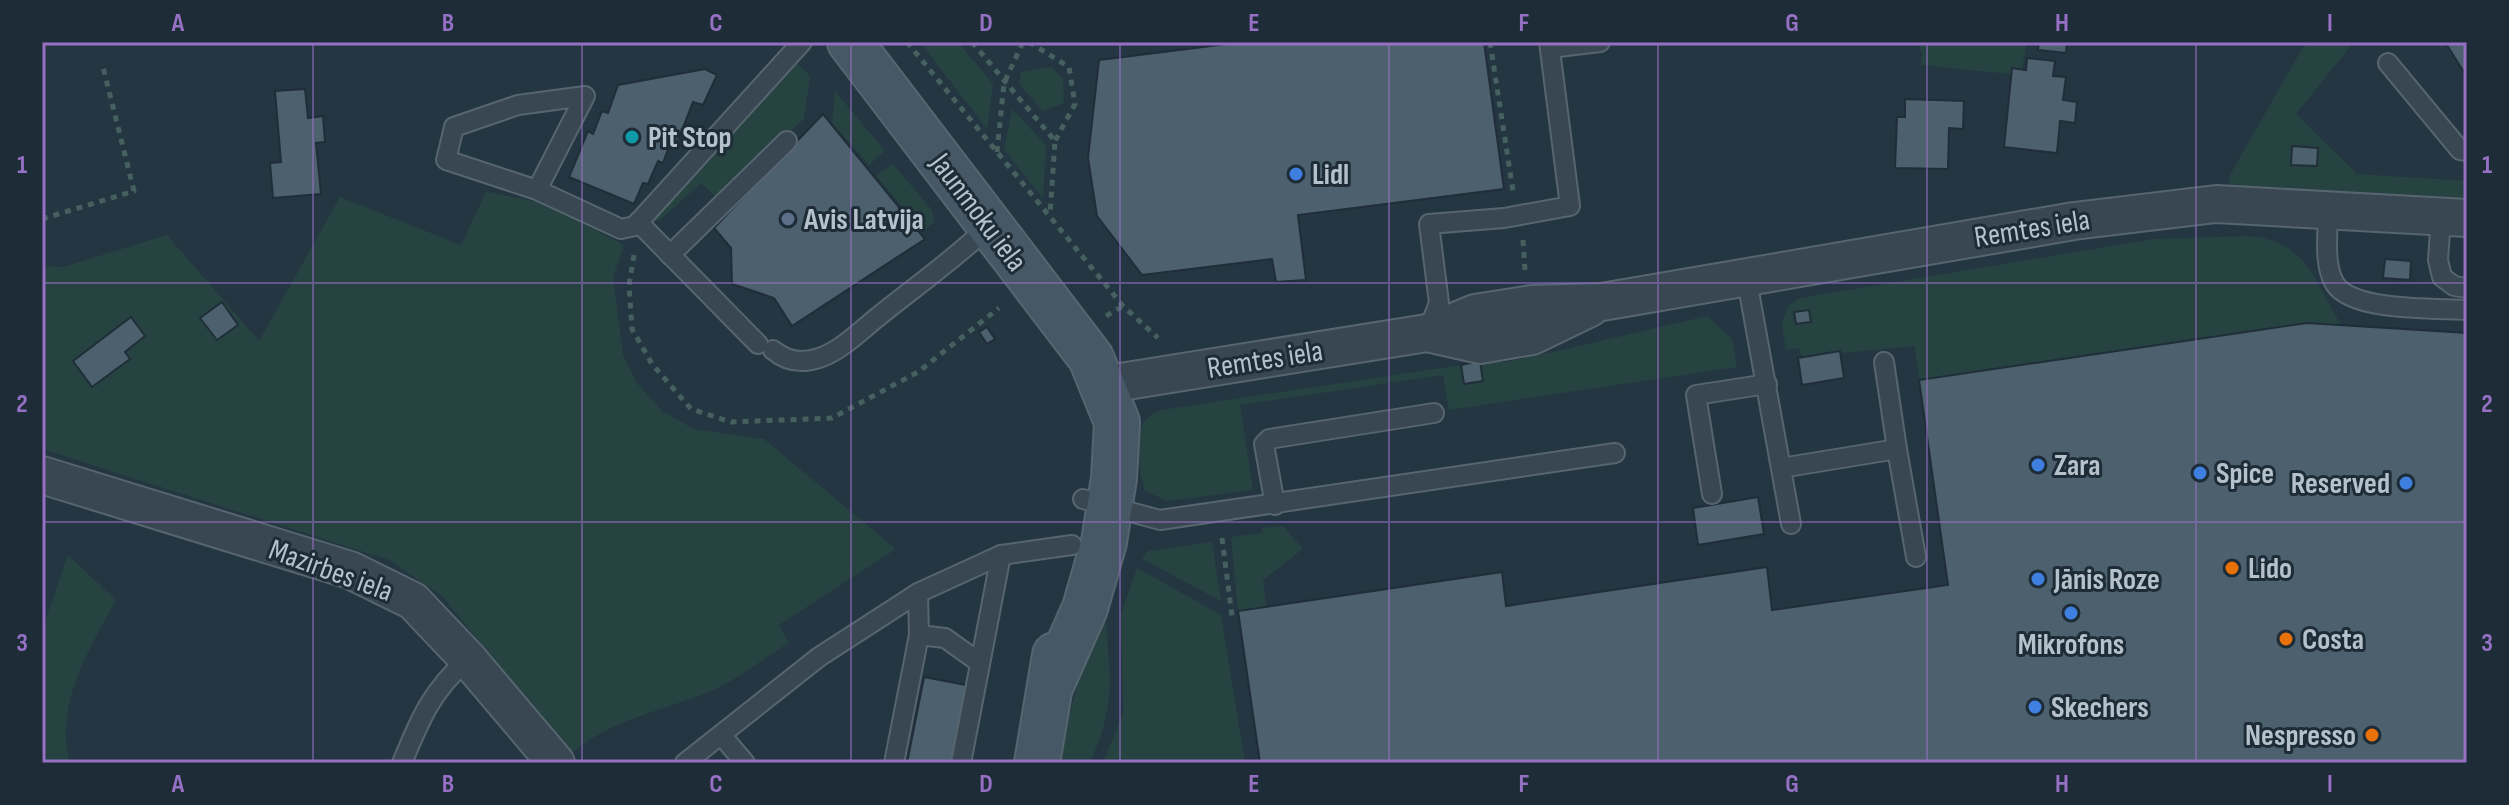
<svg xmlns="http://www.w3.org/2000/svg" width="2509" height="805" viewBox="0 0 2509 805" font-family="'Sofia Sans Condensed',sans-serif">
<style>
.green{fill:#264341}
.building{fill:#4c606d;stroke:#1f2e38;stroke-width:2}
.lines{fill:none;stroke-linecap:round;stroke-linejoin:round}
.lane-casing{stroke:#56656f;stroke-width:22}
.street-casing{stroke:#56656f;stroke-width:40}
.secondary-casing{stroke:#56656f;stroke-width:48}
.path{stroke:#46605f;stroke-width:5;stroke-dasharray:6 6;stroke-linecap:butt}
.lane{stroke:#384751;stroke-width:18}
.street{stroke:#384751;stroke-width:36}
.secondary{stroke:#465765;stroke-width:44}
.grid{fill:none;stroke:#9570c5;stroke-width:2;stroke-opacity:0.55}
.culture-dot{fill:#0f9aa8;stroke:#1d2c36;stroke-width:3}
.shop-dot{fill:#3f7fe0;stroke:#1d2c36;stroke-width:3}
.service-dot{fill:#5c6f8a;stroke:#1d2c36;stroke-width:3}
.food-dot{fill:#e8710a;stroke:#1d2c36;stroke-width:3}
.labels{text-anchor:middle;stroke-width:6;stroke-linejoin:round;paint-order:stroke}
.poi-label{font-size:30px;font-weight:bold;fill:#b5c2cc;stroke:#1d2c36;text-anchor:start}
.street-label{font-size:30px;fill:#b5c2cc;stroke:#1d2c36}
.neatline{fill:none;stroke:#9570c5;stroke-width:3}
.grid-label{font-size:26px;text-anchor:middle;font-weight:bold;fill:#9570c5}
</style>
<rect width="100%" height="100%" fill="#243642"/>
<g class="green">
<polygon points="920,42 958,42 993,84 987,129"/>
<polygon points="1917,42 2027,42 2021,75 1920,65 1922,54"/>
<polygon points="2306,42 2354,42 2296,114 2357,174 2467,181 2467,198 2229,185 2230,175"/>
<polygon points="798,64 810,76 804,119 717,198 701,183 658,222 653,218 789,68"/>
<polygon points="1051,67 1063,79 1064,103 1042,111 1019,83 1021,72"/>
<polygon points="835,91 885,151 869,165 832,123"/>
<polygon points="1012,109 1046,145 1043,198 1004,150"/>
<polygon points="893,164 932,210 934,222 922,232 876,175"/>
<path d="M486,192l58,11 80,42 -11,32 10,78 13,27 26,29 32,18 70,10 132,110 -117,76 10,18c-27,16 -55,40 -85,51 -46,18 -94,26 -133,60l-129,-158 -53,-36 -347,-111v-183l21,1 104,-32 92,106 81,-144 121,48z"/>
<path d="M2248,236c59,5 65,43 93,89l-422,55 -4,-34 -113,11 -3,-9 -13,2 -4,-25 6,-19 12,-8 354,-59z"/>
<path d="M1707,316l25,23 5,28 -288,43 -6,-35 -203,30 13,85 -86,11 -22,-10c-7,-27 -18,-68 16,-81l300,-45 3,18 16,-22 25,1 40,-8z"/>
<polygon points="1283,526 1303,549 1263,580 1266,607 1238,611 1231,537 1263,533 1262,528"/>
<polygon points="1212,542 1221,601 1142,559 1148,551"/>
<path d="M68,555l48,45c-27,50 -62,104 -46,163h-28v-133z"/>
<polygon points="1137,568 1221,615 1245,763 1103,763 1123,713 1121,615"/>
<path d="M1103,613l3,7c4,62 10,84 -16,143h-33l31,-119z"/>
</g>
<g class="building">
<polygon points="1243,42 1484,42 1504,189 1298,215 1306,280 1276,282 1272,259 1142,275 1097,216 1088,158 1099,60"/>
<polygon points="2039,42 2067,42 2066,53 2038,50"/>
<polygon points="2445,42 2467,42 2467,77"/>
<polygon points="2027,58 2055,61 2053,76 2066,77 2063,100 2077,102 2075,123 2060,121 2057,153 2004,147 2012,68 2026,70"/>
<polygon points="705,69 717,75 703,105 693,102 677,143 671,141 663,163 658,161 648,184 643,183 634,204 569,177 588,131 593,134 602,111 608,113 618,85"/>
<polygon points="305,89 308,118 323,116 325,142 316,143 321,194 273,198 270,163 281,162 275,91"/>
<polygon points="1905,99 1964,101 1963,129 1949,128 1948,169 1895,168 1897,117 1905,117"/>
<polygon points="823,114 925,239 792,326 774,298 732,284 731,248 714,228"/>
<polygon points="2292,146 2318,148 2317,166 2291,165"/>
<polygon points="2385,259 2411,261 2410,280 2383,278"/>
<polygon points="222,302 238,325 217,340 200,318"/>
<polygon points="1809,310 1811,322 1796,324 1794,312"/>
<polygon points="131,317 145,336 125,352 130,359 92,387 73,361"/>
<polygon points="2307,323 2467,333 2467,763 1260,763 1238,611 1502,572 1506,606 1767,567 1772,610 1948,585 1919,380"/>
<polygon points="987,327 995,339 987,344 979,332"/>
<polygon points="1840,351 1844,378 1802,385 1798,358"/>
<polygon points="1480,361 1483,381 1464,384 1461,365"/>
<polygon points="1758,497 1764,534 1698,545 1693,508"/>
<polygon points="924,677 971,686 955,763 907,763"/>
</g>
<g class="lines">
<g class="lane-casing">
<g id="lane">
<polyline points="1550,48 1600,42"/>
<polyline points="2388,63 2460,150 2467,151"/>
<polyline points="537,190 585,96 518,105 454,127 446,160 537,190 621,229 635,226 802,42"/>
<path d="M2328,211c0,22 -5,53 7,73 18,28 102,24 132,26"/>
<polyline points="2441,217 2438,260 2442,277 2454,286 2467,288"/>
<polyline points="638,222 758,344"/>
<polyline points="670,255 787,141"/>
<polyline points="1746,275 1791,524"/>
<polyline points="1428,331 1439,303 1429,224 1504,218 1570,206 1549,42"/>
<path d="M773,350c13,11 28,14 46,8 22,-7 42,-28 60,-42 37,-30 76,-57 110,-90"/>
<polyline points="1884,362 1897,449"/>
<polyline points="1781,468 1897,449 1916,557"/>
<polyline points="1712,494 1696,395 1767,384"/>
<polyline points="1083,499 1160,520 1615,453"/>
<polyline points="1275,505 1264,444 1269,439 1434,413"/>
<polyline points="919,635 945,638 980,663"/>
<polyline points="722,736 745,763"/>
<path d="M402,763c18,-44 30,-73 66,-104"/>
<polyline points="685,763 819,657 918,593"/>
<polyline points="894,763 919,635 918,593 1001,555 1072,545"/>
<polyline points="961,763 1001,555"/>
</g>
</g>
<g class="street-casing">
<g id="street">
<polyline points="1427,333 1480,345 1532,336 1590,308"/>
<polyline points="1102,385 1427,333 1475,313 1532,304 1602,302 2074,221 2216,204 2467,218"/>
<polyline points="42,475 350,570 413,601 468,659 556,763"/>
</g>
</g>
<g class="secondary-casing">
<g id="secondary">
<polyline points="850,42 1091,358 1117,422 1114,478 1104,542 1085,608 1051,685"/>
<polyline points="1037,763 1055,655"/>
</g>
</g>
<g class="path">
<polyline points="907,42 1123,306 1158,338"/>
<polyline points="972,42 1055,141 1050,215"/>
<polyline points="1029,42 1069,67 1075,104 1055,141"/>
<polyline points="1490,42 1513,191"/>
<polyline points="997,152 1004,83 1023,42"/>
<polyline points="42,219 134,191 102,63"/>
<polyline points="1523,240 1525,270"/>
<polyline points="634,255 629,285 632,329 652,364 691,409 731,422 832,418 918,372 999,308"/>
<polyline points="1106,316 1123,306"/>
<polyline points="1222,538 1232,616"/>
</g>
<use href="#lane" class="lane"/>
<use href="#street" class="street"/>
<use href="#secondary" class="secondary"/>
</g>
<path class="grid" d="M313,42v721M582,42v721M851,42v721M1120,42v721M1389,42v721M1658,42v721M1927,42v721M2196,42v721M42,283h2425M42,522h2425"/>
<circle class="culture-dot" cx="632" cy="137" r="8"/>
<g class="shop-dot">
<circle cx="1296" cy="174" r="8"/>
<circle cx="2038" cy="465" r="8"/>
<circle cx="2200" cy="473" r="8"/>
<circle cx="2406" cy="483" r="8"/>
<circle cx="2038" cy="579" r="8"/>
<circle cx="2071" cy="613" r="8"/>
<circle cx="2035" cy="707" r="8"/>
</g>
<circle class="service-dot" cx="788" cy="219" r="8"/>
<g class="food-dot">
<circle cx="2232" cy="568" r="8"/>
<circle cx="2286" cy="639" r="8"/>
<circle cx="2372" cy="735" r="8"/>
</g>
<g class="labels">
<g class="poi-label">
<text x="648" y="147">Pit Stop</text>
<text x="1312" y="184">Lidl</text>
<text x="804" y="229">Avis Latvija</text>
<text x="2054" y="475">Zara</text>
<text x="2216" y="483">Spice</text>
<text x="2390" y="493" text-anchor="end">Reserved</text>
<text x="2248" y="578">Lido</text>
<text x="2054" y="589">Jānis Roze</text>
<text x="2302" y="649">Costa</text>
<text x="2071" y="654" text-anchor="middle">Mikrofons</text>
<text x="2051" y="717">Skechers</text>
<text x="2356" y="745" text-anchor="end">Nespresso</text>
</g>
<g class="street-label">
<text transform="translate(979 212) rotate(53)" y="10">Jaunmoku iela</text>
<text transform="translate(2032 228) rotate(-9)" y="10">Remtes iela</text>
<text transform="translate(1265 359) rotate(-9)" y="10">Remtes iela</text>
<text transform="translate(331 570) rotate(20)" y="10">Mazirbes iela</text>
</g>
</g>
<rect width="2509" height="805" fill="none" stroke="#1d2c36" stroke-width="88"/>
<rect x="44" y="44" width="2421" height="717" class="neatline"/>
<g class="grid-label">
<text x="178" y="31">A</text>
<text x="448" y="31">B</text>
<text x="716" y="31">C</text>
<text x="986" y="31">D</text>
<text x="1254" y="31">E</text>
<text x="1524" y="31">F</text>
<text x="1792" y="31">G</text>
<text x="2062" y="31">H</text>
<text x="2330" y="31">I</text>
<text x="22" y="173">1</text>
<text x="2487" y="173">1</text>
<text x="22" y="412">2</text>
<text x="2487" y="412">2</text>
<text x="22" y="651">3</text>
<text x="2487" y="651">3</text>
<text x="178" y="792">A</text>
<text x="448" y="792">B</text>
<text x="716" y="792">C</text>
<text x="986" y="792">D</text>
<text x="1254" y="792">E</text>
<text x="1524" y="792">F</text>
<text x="1792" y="792">G</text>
<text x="2062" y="792">H</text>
<text x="2330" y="792">I</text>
</g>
</svg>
